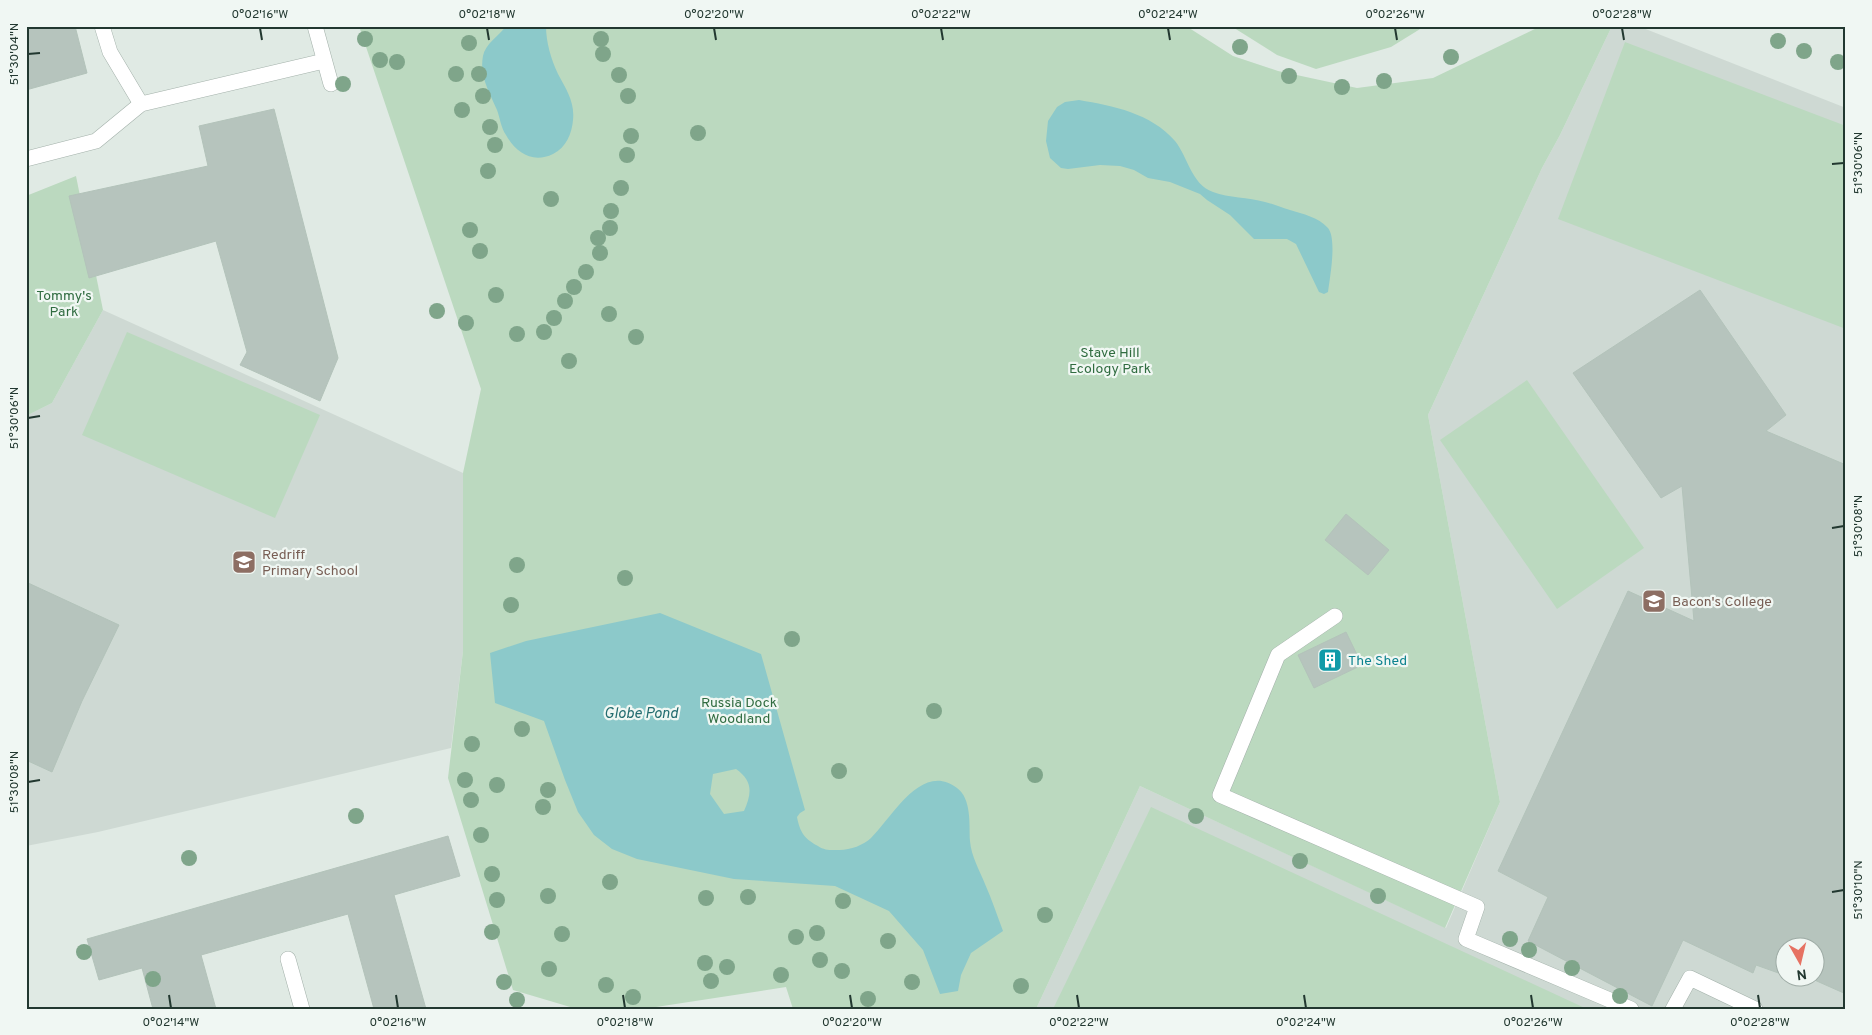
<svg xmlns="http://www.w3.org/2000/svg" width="1872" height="1035" viewBox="0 0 1872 1035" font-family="Overpass,sans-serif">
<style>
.built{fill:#ced9d3;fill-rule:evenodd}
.green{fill:#bbd9bf}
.water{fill:#8cc9ca;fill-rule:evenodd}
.building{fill:#b6c4bd;stroke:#b3c3ba}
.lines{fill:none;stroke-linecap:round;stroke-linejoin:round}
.minor-casing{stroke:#a3b1aa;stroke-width:16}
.minor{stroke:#fff;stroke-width:15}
.tree{fill:#7fa58a}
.ticks{fill:none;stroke:#223830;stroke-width:2}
.labels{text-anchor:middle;stroke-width:4.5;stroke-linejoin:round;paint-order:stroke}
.park-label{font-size:14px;fill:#306c40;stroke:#f0f7f3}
.education-label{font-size:14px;fill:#785e54;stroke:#f0f7f3;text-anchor:start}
.culture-label{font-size:14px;fill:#0d838f;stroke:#f0f7f3;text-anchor:start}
.water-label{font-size:15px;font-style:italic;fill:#226c6f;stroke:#f0f7f3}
.neatline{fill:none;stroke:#223830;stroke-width:2}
.ticks-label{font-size:12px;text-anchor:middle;fill:#223830}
</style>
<rect width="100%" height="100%" fill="#e0eae4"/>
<g class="built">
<path d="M1612,26h26l208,82v901h-810l104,-223 306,142 54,-126 -72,-387 114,-247 18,-33zM1784,948h30v30h-30z"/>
<polygon points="103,310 463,473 463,651 451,748 98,832 26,846 26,416 52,403"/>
</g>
<g class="green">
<polygon points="359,26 1186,26 1233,56 1278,71 1357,88 1433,78 1541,26 1612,26 1560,135 1542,168 1428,415 1500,802 1445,928 1140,786 1036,1009 793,1009 786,987 643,1009 577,1009 513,990 448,778 463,651 463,473 481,389"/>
<polygon points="1231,26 1425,26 1391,47 1316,69 1277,55"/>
<polygon points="1625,42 1846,126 1846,329 1558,219"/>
<polygon points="76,176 103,310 52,403 26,416 26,196"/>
<polygon points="127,332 320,415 275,518 82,435"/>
<polygon points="1527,380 1644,548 1557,609 1440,440"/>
<polygon points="1151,807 1587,1009 1053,1009"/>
</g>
<g class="water">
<path d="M506,26h40c0,16 5,33 12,48 8,15 17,28 15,46 -1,13 -7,28 -20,34 -20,10 -37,-1 -47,-19 -5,-7 -6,-17 -9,-25 -7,-17 -18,-34 -14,-54 2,-12 16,-20 23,-30z"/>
<path d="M1079,100c34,6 72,13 96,41 13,16 16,43 38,51 16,6 35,5 52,10 9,2 17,6 25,8 13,4 28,7 38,18 9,11 2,49 0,64l-4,2 -5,-2 -23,-48 -9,-5h-33l-24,-24 -23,-15 -7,-6 -30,-12 -22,-4 -14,-8 -14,-4 -20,-1 -32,4 -7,-1 -11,-10 -4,-17 2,-20 9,-14 8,-5z"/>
<path d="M660,613l101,41 44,156 -5,3 -3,4c3,16 8,22 21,29 7,5 14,4 22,4 10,0 24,-5 31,-12 21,-20 50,-77 86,-50 15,11 12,37 13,53 1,15 10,30 15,43 7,16 12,31 18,47l-32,22 -10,22 -3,16 -18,3 -17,-44 -34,-39 -54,-25 -101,-7 -97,-20 -25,-10 -18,-14 -16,-23 -13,-32 -21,-59 -49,-18 -5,-50 36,-12zM736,769c17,12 16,24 8,42l-20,3 -14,-20 3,-20z"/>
</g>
<g class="building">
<polygon points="26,26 75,26 87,73 26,90"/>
<polygon points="274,109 338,358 320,401 240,365 247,352 216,241 89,278 69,196 208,166 199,126"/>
<polygon points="1700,290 1786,415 1766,431 1846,465 1846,994 1810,978 1814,978 1814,948 1784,948 1784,975 1756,965 1753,973 1683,940 1652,1006 1528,941 1548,897 1498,871 1628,591 1694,621 1682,486 1661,498 1573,373"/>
<polygon points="1346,514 1389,550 1368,575 1325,540"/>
<polygon points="26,582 119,625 82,701 52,772 26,760"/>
<polygon points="1346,632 1362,665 1314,688 1298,655"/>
<polygon points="448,836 460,876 394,895 426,1009 374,1009 348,914 201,955 216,1009 153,1009 142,968 99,980 87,939"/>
</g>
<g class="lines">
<g class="minor-casing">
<g id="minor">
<polyline points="102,26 110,52 141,104"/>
<polyline points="315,26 331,84"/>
<polyline points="26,159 96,141 141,104 324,61"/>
<polyline points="1335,616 1278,655 1220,795 1477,907 1466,939 1631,1009"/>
<polyline points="288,959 302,1009"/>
<polyline points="1673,1009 1690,978 1755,1009"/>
</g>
</g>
<use href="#minor" class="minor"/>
</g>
<g class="tree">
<circle cx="365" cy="39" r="8"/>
<circle cx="601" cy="39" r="8"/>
<circle cx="1778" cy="41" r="8"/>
<circle cx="469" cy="43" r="8"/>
<circle cx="1240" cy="47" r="8"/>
<circle cx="1804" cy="51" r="8"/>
<circle cx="603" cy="54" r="8"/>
<circle cx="1451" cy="57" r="8"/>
<circle cx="380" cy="60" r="8"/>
<circle cx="397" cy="62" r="8"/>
<circle cx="1838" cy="62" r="8"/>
<circle cx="456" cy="74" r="8"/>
<circle cx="479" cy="74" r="8"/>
<circle cx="619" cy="75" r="8"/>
<circle cx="1289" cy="76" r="8"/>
<circle cx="1384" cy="81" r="8"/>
<circle cx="343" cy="84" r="8"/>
<circle cx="1342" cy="87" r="8"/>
<circle cx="483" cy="96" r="8"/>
<circle cx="628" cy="96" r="8"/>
<circle cx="462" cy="110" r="8"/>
<circle cx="490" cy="127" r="8"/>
<circle cx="698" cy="133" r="8"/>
<circle cx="631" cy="136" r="8"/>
<circle cx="495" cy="145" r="8"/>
<circle cx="627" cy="155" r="8"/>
<circle cx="488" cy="171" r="8"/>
<circle cx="621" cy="188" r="8"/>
<circle cx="551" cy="199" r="8"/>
<circle cx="611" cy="211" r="8"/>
<circle cx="610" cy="228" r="8"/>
<circle cx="470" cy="230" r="8"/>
<circle cx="598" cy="238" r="8"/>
<circle cx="480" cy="251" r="8"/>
<circle cx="600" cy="253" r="8"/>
<circle cx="586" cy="272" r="8"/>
<circle cx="574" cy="287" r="8"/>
<circle cx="496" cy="295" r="8"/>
<circle cx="565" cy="301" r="8"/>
<circle cx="437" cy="311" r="8"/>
<circle cx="609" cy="314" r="8"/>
<circle cx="554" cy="318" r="8"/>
<circle cx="466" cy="323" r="8"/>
<circle cx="544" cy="332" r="8"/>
<circle cx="517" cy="334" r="8"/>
<circle cx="636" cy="337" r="8"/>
<circle cx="569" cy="361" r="8"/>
<circle cx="517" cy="565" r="8"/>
<circle cx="625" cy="578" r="8"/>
<circle cx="511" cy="605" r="8"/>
<circle cx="792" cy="639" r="8"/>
<circle cx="934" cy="711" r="8"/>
<circle cx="522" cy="729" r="8"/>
<circle cx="472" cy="744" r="8"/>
<circle cx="839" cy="771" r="8"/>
<circle cx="1035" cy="775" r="8"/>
<circle cx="465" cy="780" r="8"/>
<circle cx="497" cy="785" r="8"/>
<circle cx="548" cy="790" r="8"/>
<circle cx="471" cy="800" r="8"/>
<circle cx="543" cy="807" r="8"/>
<circle cx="356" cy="816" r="8"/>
<circle cx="1196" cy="816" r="8"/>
<circle cx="481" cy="835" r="8"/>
<circle cx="189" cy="858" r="8"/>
<circle cx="1300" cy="861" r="8"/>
<circle cx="492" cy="874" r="8"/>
<circle cx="610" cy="882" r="8"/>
<circle cx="548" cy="896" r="8"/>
<circle cx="1378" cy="896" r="8"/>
<circle cx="748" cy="897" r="8"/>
<circle cx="706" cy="898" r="8"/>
<circle cx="497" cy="900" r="8"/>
<circle cx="843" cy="901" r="8"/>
<circle cx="1045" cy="915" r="8"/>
<circle cx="492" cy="932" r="8"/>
<circle cx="817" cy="933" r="8"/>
<circle cx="562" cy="934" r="8"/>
<circle cx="796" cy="937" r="8"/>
<circle cx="1510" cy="939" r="8"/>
<circle cx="888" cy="941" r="8"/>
<circle cx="1529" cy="950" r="8"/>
<circle cx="84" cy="952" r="8"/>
<circle cx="820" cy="960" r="8"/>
<circle cx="705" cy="963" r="8"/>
<circle cx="727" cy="967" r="8"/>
<circle cx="1572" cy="968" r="8"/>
<circle cx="549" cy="969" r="8"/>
<circle cx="842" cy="971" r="8"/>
<circle cx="781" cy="975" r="8"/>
<circle cx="153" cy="979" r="8"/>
<circle cx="711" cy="981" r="8"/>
<circle cx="504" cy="982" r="8"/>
<circle cx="912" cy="982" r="8"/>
<circle cx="606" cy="985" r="8"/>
<circle cx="1021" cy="986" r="8"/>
<circle cx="1620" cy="996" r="8"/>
<circle cx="633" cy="997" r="8"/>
<circle cx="868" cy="999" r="8"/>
<circle cx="517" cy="1000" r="8"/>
</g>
<path class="ticks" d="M260,28l2,12M487,28l2,12M714,28l2,12M941,28l2,12M1168,28l2,12M1395,28l2,12M1622,28l2,12M28,54l12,-1M1832,164l12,-1M28,418l12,-2M1832,528l12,-2M28,782l12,-2M1832,892l12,-2M169,995l2,13M396,995l2,13M623,995l2,13M850,995l2,13M1077,995l2,13M1304,995l2,13M1531,995l2,13M1758,995l2,13"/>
<defs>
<g id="school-square" transform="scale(1.25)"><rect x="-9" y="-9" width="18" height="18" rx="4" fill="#8d6e63" stroke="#f0f7f3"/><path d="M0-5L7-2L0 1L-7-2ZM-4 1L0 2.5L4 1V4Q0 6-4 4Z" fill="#fff"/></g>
<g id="building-square" transform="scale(1.25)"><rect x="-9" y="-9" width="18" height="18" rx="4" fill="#0f9aa8" stroke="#f0f7f3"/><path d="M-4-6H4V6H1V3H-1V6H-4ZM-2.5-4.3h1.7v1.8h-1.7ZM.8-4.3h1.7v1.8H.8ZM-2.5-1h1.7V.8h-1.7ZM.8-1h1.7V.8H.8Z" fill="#fff"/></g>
</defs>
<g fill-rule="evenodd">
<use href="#school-square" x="244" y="562"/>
<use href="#school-square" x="1654" y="601"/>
<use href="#building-square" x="1330" y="660"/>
</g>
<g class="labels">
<g class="park-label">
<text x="64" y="300">Tommy's<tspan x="64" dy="16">Park</tspan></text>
<text x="1110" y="357">Stave Hill<tspan x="1110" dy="16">Ecology Park</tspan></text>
<text x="739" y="707">Russia Dock<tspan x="739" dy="16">Woodland</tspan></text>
</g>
<g class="education-label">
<text x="262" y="559">Redriff<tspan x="262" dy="16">Primary School</tspan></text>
<text x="1672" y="606">Bacon's College</text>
</g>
<g class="culture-label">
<text x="1348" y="665">The Shed</text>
</g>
<g class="water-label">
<text x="641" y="718">Globe Pond</text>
</g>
</g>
<rect width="1872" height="1035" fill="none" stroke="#f0f7f3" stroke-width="55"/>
<g transform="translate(1800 962) rotate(172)"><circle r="24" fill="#f0f7f3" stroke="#9eaba5"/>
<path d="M0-4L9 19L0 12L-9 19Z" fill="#e67262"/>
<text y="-8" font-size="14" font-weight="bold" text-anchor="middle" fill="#223830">N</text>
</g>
<rect x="28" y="28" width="1816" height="980" class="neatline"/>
<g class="ticks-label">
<text x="260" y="18">0°02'16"W</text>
<text x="487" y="18">0°02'18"W</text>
<text x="714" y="18">0°02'20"W</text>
<text x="941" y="18">0°02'22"W</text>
<text x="1168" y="18">0°02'24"W</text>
<text x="1395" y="18">0°02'26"W</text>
<text x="1622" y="18">0°02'28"W</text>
<text transform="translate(14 54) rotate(-90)" y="4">51°30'04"N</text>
<text transform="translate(1858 163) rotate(-90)" y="4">51°30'06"N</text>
<text transform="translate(14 418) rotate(-90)" y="4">51°30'06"N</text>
<text transform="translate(1858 526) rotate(-90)" y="4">51°30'08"N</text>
<text transform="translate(14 782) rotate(-90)" y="4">51°30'08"N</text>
<text transform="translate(1858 890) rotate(-90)" y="4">51°30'10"N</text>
<text x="171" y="1026">0°02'14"W</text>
<text x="398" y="1026">0°02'16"W</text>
<text x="625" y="1026">0°02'18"W</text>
<text x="852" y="1026">0°02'20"W</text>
<text x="1079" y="1026">0°02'22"W</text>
<text x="1306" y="1026">0°02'24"W</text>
<text x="1533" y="1026">0°02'26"W</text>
<text x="1760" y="1026">0°02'28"W</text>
</g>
</svg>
